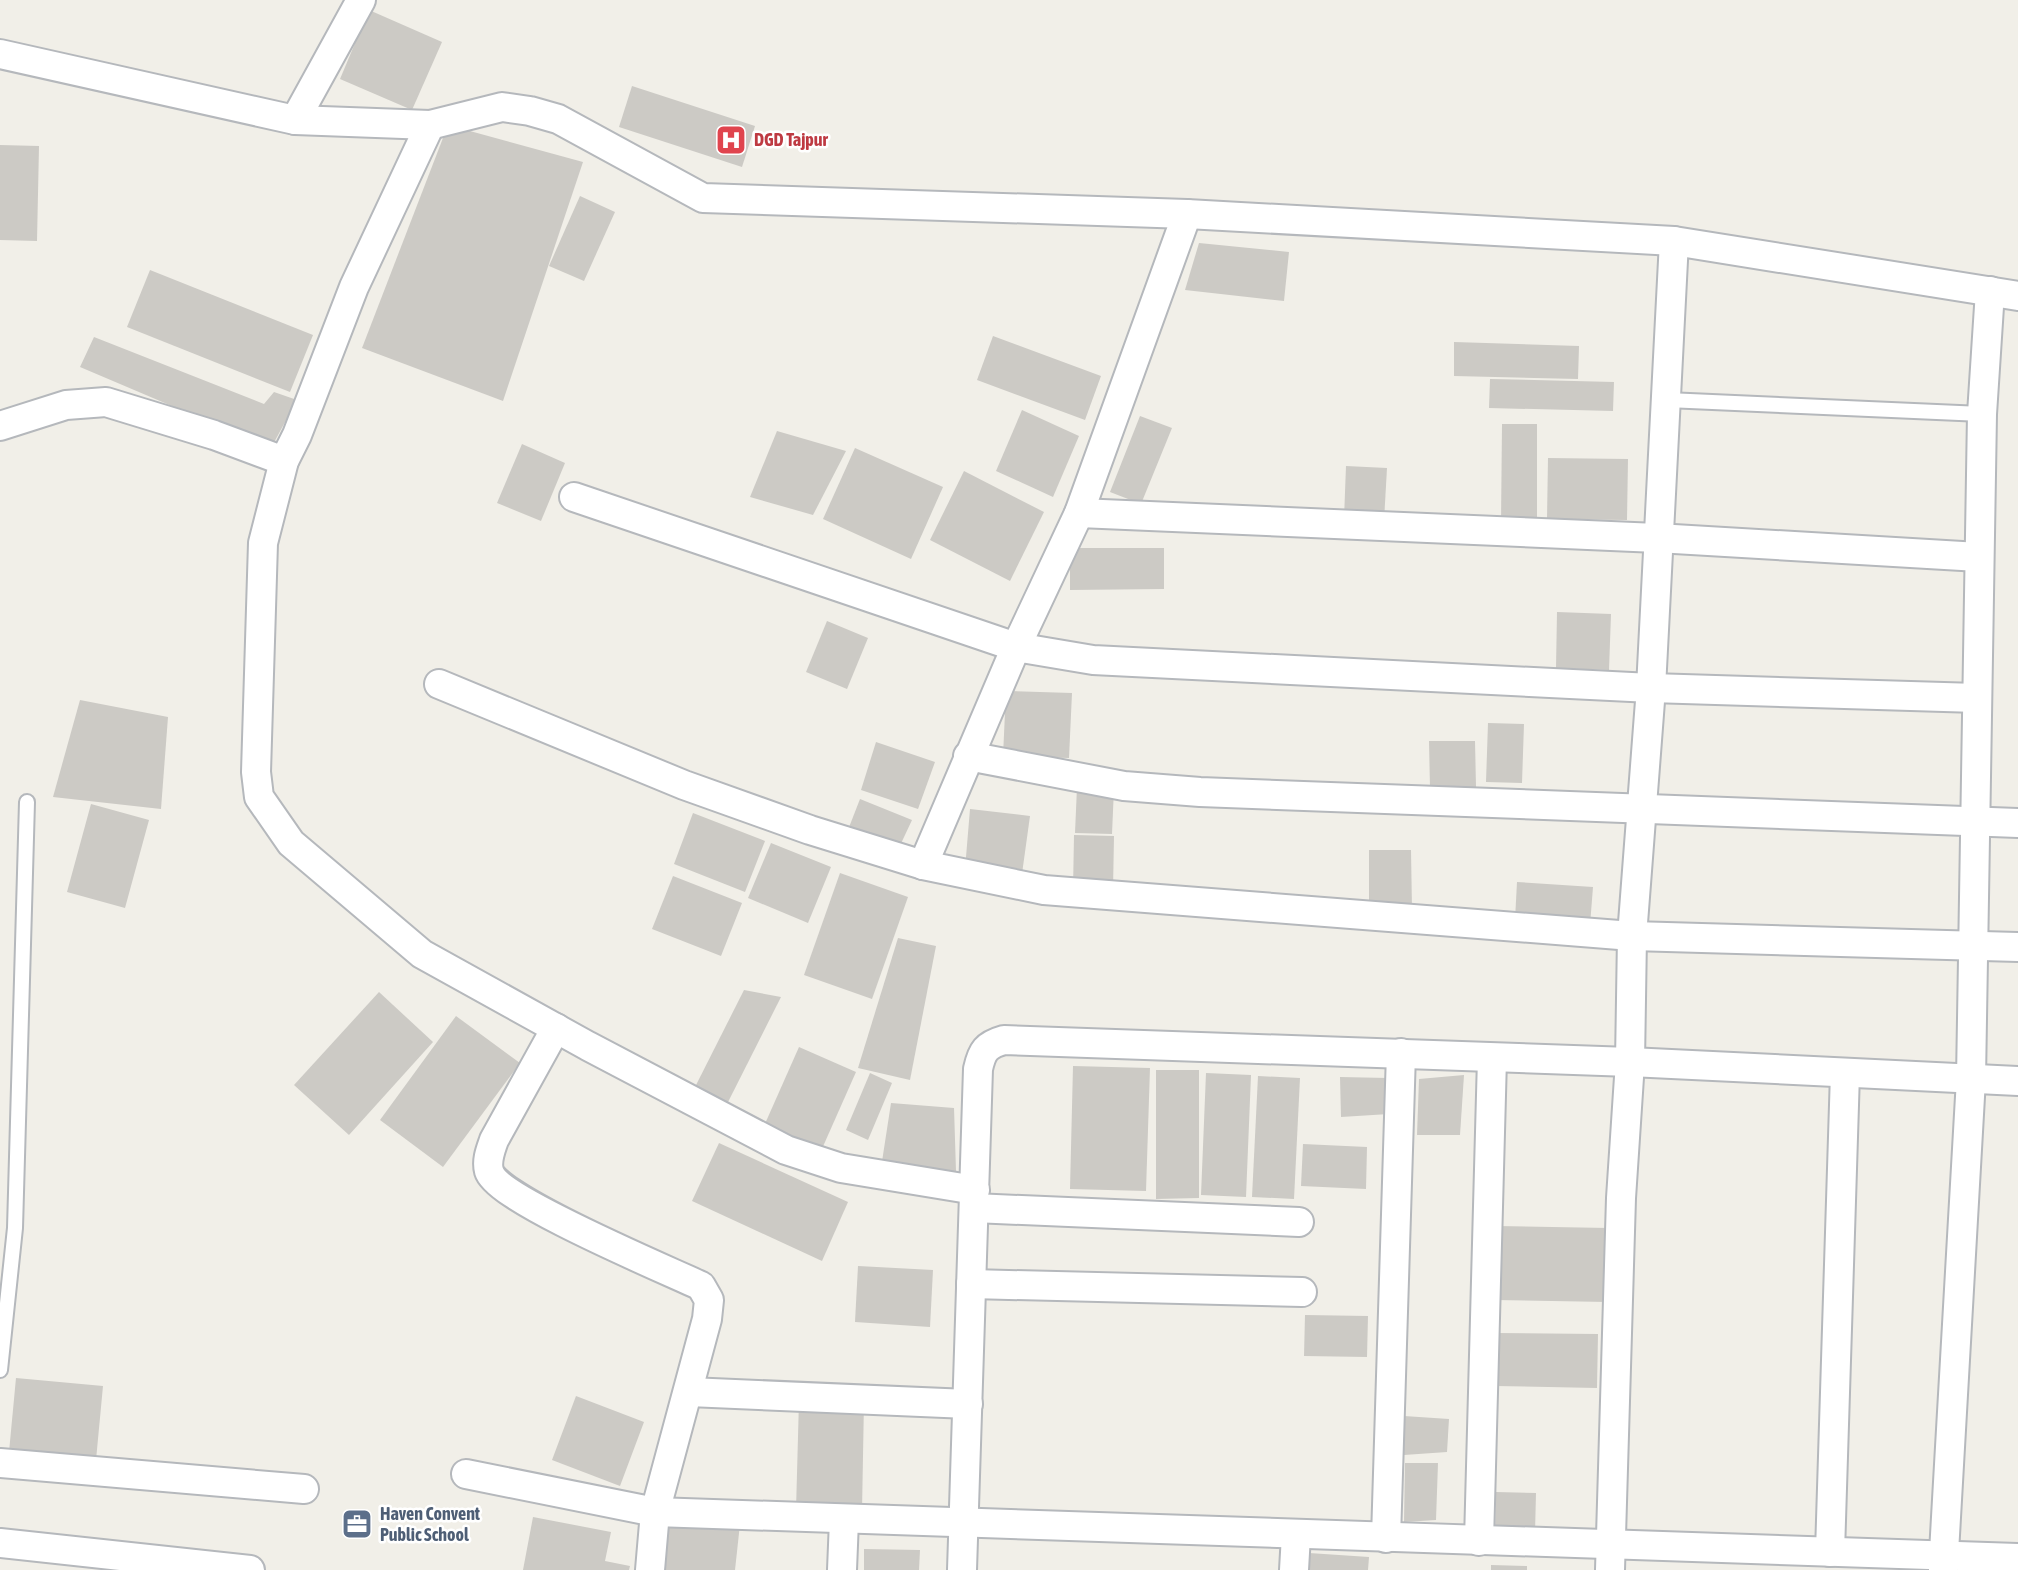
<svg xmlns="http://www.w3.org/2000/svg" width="2018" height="1570" viewBox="0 0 2018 1570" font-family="'Asap Condensed',sans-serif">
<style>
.building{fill:#cccac5}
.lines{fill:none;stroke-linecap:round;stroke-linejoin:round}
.service-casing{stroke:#b5b8bc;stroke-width:18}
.minor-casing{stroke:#b5b8bc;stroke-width:32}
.service{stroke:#fff;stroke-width:14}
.minor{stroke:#fff;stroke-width:28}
.labels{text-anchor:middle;stroke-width:5;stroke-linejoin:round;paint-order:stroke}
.health-label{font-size:18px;font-weight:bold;fill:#be3a42;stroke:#fff;text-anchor:start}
.service-label{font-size:18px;font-weight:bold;fill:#4e5e75;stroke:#fff;text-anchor:start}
</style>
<rect width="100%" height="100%" fill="#f1efe8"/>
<g class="building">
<polygon points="369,10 442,42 412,110 340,79"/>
<polygon points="632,86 755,126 742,167 619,127"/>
<polygon points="448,125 583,162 503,401 362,348"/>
<polygon points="0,145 39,146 37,241 0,240"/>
<polygon points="580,196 615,212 584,281 549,266"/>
<polygon points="1199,243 1289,252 1284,301 1185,290"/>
<polygon points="150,270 313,335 290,392 127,327"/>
<polygon points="993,336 1101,376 1085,420 977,380"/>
<polygon points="94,337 264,404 274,392 297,400 271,448 80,367"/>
<polygon points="1454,342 1579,346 1578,379 1454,376"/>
<polygon points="1490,379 1614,382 1613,411 1489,408"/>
<polygon points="1022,410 1079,436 1053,497 996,471"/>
<polygon points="1140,416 1172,428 1141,504 1110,492"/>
<polygon points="1502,424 1537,424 1537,525 1501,524"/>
<polygon points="777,431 846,451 813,515 750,497"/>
<polygon points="522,444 565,463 541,521 497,503"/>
<polygon points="855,448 943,487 911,559 823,519"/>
<polygon points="1548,458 1628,459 1627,520 1547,519"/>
<polygon points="1346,466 1387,468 1384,521 1344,519"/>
<polygon points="964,471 1044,512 1010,581 930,540"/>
<polygon points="1070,548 1164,548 1164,589 1070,590"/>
<polygon points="1557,612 1611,614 1609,670 1556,668"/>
<polygon points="827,621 868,638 847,689 806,672"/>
<polygon points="1006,691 1072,693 1069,758 1003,756"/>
<polygon points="80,700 168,717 161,809 53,797"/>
<polygon points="1488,723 1524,724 1522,783 1486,782"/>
<polygon points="1429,741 1475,741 1476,787 1430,788"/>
<polygon points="876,742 935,762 918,809 861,790"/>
<polygon points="1077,787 1114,788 1112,834 1075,833"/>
<polygon points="860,799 912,820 897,852 846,835"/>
<polygon points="91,804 149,820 125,908 67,892"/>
<polygon points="970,809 1030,816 1021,881 965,869"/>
<polygon points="693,813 765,841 745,892 674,864"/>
<polygon points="1074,835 1114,836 1113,890 1073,890"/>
<polygon points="771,843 831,867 808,923 748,898"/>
<polygon points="1369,850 1411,850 1412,910 1369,910"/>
<polygon points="840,873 908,897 872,999 804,975"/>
<polygon points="673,876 742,903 721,956 652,929"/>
<polygon points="1517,882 1593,887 1590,925 1515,920"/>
<polygon points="898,938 936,946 910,1080 858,1068"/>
<polygon points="744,990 781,997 723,1112 691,1095"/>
<polygon points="379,992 433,1042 349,1135 294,1085"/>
<polygon points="456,1016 520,1063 443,1167 380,1120"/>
<polygon points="799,1047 856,1072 817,1160 760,1135"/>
<polygon points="1073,1066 1150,1068 1146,1191 1070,1189"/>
<polygon points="1156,1070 1199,1070 1199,1198 1156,1199"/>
<polygon points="870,1073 892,1083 868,1140 846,1130"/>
<polygon points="1206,1073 1251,1075 1246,1197 1201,1195"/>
<polygon points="1464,1075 1460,1135 1417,1135 1419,1079"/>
<polygon points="1258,1076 1300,1078 1294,1199 1252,1197"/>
<polygon points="1340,1077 1388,1078 1389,1114 1341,1117"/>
<polygon points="891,1103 954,1108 956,1172 881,1168"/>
<polygon points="719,1143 848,1202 822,1261 692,1201"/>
<polygon points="1303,1144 1367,1147 1366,1189 1301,1186"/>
<polygon points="1496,1226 1609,1228 1608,1302 1495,1300"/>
<polygon points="858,1266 933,1270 930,1327 855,1322"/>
<polygon points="1305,1315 1368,1316 1367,1357 1304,1356"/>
<polygon points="1496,1333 1598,1334 1597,1388 1495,1386"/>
<polygon points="16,1378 103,1386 96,1460 9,1452"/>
<polygon points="576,1396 644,1422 620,1486 552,1460"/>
<polygon points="799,1400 864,1401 862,1511 796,1510"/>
<polygon points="1404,1416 1449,1419 1447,1452 1404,1455"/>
<polygon points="1405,1463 1438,1463 1436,1520 1404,1522"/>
<polygon points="1496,1492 1536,1493 1535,1533 1495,1532"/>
<polygon points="533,1517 611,1532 605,1561 630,1566 629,1570 523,1570"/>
<polygon points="667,1517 740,1524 735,1570 661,1570"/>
<polygon points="864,1549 920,1550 919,1570 864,1570"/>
<polygon points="1309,1553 1369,1557 1368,1570 1308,1570"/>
<polygon points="1491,1565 1527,1566 1527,1570 1491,1570"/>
</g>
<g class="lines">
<g class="service-casing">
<g id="service">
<polyline points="1667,400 1982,414"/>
<polyline points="0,1370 15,1228 27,802"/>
</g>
</g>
<g class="minor-casing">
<g id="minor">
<polyline points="0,54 295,120 430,125 502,107 530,111 558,119 703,198 1187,214 1674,241 2018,296"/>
<polyline points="295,120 361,0"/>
<polyline points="430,125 354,287 297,435 284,461 263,543 256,772 259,797 291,843 422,954 588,1046 786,1150 841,1168 975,1190"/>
<polyline points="0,426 66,405 106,402 214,435 284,461"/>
<polyline points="574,497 1016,647 1093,660 1651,688 1977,698"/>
<polyline points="1079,513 1657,538 1979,557"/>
<polyline points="439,684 684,785 810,830 923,865 1044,890 1632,936 2018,947"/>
<polyline points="968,756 1124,786 1200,792 2018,823"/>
<polyline points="923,865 1016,647 1079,513 1187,214"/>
<path d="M556,1028l-62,112c-3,9 -8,20 -5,31 8,28 178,99 212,115l8,14 -2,19 -52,193 -5,58"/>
<polyline points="974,1208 1299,1222"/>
<polyline points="971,1284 1302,1292"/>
<polyline points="689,1392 968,1404"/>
<polyline points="0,1463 304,1489"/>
<polyline points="466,1474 655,1512 2018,1558"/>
<polyline points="1386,1538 1401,1053"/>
<polyline points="1479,1541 1492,1058"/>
<polyline points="0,1543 250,1570"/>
<polyline points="1830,1552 1845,1073"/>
<polyline points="842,1570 844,1520"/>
<path d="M962,1570l16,-501c4,-18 8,-24 26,-29l626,22 388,19"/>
<polyline points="1294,1570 1296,1535"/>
<polyline points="1610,1570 1621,1198 1630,1062 1632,936 1651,688 1674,241"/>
<polyline points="1943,1570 1971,1079 1982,414 1990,291"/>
</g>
</g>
<use href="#service" class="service"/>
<use href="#minor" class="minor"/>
</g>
<defs>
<g id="hospital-square" transform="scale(1.575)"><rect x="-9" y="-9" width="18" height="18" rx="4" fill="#e0444e" stroke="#fff"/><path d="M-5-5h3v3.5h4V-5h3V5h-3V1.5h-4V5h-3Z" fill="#fff"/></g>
<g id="office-square" transform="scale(1.575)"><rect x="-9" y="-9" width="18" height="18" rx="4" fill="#5c6f8a" stroke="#fff"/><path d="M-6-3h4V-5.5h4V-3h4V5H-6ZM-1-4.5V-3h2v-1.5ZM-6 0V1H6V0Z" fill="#fff"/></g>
</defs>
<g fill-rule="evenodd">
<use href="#hospital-square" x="731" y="140"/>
<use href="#office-square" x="357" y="1524"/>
</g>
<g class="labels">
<g class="health-label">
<text x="754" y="146">DGD Tajpur</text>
</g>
<g class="service-label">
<text x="380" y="1520">Haven Convent<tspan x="380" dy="21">Public School</tspan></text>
</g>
</g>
</svg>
